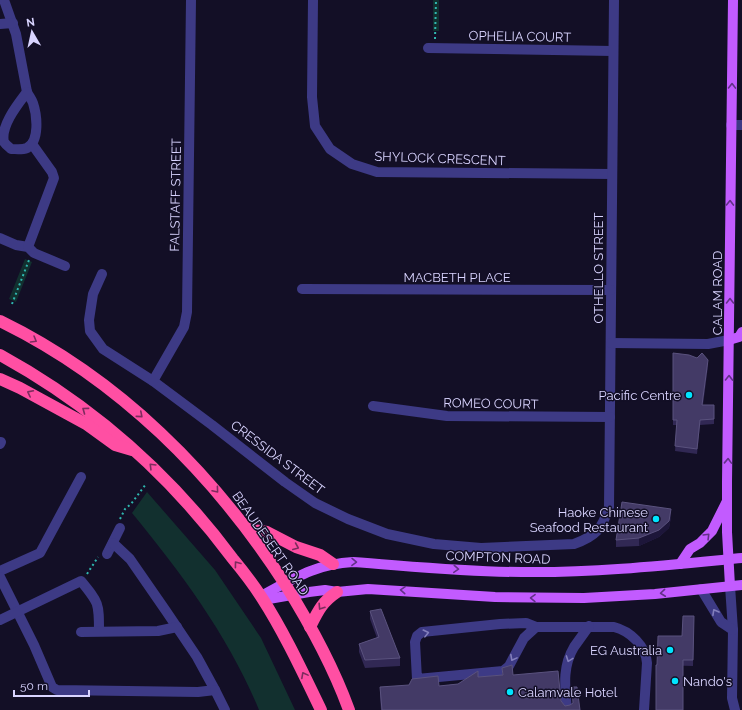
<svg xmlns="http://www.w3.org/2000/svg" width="742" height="710" viewBox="0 0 742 710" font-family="Raleway,sans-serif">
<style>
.green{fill:#12302f}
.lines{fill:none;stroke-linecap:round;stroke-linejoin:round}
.path{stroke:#2fb8b0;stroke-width:2;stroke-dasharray:2 3;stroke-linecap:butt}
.minor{stroke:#3d3a85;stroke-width:10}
.major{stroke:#c25bff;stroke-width:10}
.highway{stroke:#ff4fa3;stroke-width:12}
.wall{fill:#312854}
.shaded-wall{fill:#1d163a}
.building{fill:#433a66;stroke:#5a527e}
.oneway{stroke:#623188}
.oneway2{stroke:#7d2c5e}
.oneway3{stroke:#837fbc}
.poi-dot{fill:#00e5ff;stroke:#130f26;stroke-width:1.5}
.labels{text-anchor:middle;stroke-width:3;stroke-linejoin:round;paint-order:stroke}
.street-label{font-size:13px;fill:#d9d4ff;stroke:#130f26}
.poi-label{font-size:13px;fill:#d9d4ff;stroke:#130f26;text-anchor:end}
</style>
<rect width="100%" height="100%" fill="#130f26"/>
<g class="green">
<rect x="433" y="0" width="6" height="31"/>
<polygon points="25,259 32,262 16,302 9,299"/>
<path d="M147,492l68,78 46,68 34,72h-36c-30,-73 -77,-136 -127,-197z"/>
</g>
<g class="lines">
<g class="path">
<polyline points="435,39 436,0"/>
<polyline points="12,304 29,260"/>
<polyline points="120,519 125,509 131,504 146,484"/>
<polyline points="87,574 98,557"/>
</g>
<g class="minor">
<polyline points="4,0 16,34 27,92"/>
<polyline points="313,0 312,97 315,126 330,149 352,164 377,172 612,174"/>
<polyline points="0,24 13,23"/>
<polyline points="428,48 613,51"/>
<path d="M27,92c2,4 5,8 6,11 4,12 7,38 -6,45 -5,2 -11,1 -16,1 -2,-2 -5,-4 -7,-7 -4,-16 14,-38 23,-50z"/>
<polyline points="731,125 742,125"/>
<polyline points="0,238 16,245 28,247 34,253 65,266"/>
<polyline points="28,247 54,178 52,172 32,144"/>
<path d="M102,274l-9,20 -4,26 1,11 13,18 50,32 59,44 73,57 30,21 33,16 39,15 47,10 47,4 93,-4c22,-8 28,-15 35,-37l5,-507"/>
<polyline points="302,289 611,290"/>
<polyline points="611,343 708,344 729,340"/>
<polyline points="153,381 184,327 187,312 191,0"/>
<polyline points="373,406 447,416 610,417"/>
<polyline points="0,444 1,442"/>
<polyline points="107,554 120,528"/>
<polyline points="0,571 40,553 81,477"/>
<polyline points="0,577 34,645 52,687 57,690 198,692 215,690 197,657 166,611 130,559 113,543"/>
<polyline points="730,586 733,630 732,698 735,710"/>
<polyline points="701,589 721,622 733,630"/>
<path d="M0,620l81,-39c18,22 18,22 18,50"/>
<path d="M536,627l-12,11 -15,28 -6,5 -86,8 -2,-37 2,-6 5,-4 78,-8 26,-1 10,4h78c16,4 32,19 33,36l-3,47"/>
<polyline points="81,632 158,631 177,627"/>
<polyline points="215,690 225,710"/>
<path d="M567,710c-2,-23 -5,-43 7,-63 5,-7 10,-14 15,-21"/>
</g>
<g class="major">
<polyline points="729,340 739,337 742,332"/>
<polyline points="680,564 690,549 700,543 712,531 727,501"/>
<polyline points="730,586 727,532 727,482 733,0"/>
<path d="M261,596c32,-17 54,-32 92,-34 56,4 112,10 169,10 73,1 147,-7 220,-14"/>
<polyline points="263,600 309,592 325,590 337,592 368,589 495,597 584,598 655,594 742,585"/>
</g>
<g class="highway">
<path d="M0,321c119,58 214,153 285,263 25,40 48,82 64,126"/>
<path d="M0,355c93,51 169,118 233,204 10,12 20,25 29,39 22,34 41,75 59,112"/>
<polyline points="0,379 20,388 86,424 115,445 132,450"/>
<polyline points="247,529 267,532 296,547 320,555 333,564"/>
<path d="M310,627c8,-16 12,-25 27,-35"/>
</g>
</g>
<g class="wall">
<polygon points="673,353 708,366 703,405 714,405 714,424 700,425 697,454 675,451 677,425 673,425"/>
<polygon points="671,517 669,528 659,537 639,546 616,547 616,540"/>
<polygon points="370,611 400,658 400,666 365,668 359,652 359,644 377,638 370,619"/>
<polygon points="694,616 693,666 657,665 682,636"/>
<polygon points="502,668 513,675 561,701 565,706 580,710 381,710 380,697 380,687 439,686 458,684 478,677 502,675"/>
</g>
<g class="shaded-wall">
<polygon points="708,360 708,366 702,410 702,405"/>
<polygon points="700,420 700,425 697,454 697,449"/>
<polygon points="671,509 671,517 669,528 659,537 639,546 639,538"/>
</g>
<g class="building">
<polygon points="673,353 689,355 697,358 702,353 708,360 702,405 714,405 714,419 700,420 697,449 675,446 677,420 673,420"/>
<polygon points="622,502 671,509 669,521 659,530 639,538 616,540"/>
<polygon points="381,609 400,658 365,660 359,644 379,637 370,611"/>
<polygon points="683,616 694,616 693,660 683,660 683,710 656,710 656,665 657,665 658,636 682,636"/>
<polygon points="512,665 513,675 558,671 561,701 565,706 570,705 573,703 572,687 577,687 580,710 382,710 380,687 409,685 412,679 438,676 439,686 458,684 478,671 478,677 503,675 502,668"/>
</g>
<defs><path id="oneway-chevron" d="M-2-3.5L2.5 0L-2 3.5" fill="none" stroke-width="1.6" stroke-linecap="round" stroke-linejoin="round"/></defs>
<g class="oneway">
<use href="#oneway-chevron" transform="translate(732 86) rotate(-89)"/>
<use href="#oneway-chevron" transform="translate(730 203) rotate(-89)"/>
<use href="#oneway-chevron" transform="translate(730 301) rotate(-90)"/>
<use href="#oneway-chevron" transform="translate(729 378) rotate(-89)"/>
<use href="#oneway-chevron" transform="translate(728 461) rotate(-88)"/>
<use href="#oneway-chevron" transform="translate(707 536) rotate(-45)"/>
<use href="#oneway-chevron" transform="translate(354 562) rotate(1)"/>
<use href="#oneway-chevron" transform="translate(456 569) rotate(4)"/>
<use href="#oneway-chevron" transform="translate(403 590) rotate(-176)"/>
<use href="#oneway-chevron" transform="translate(663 593) rotate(174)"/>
<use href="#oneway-chevron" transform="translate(533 598) rotate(-179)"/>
</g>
<g class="oneway2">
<use href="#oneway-chevron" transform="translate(34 340) rotate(30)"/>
<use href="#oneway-chevron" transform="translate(30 393) rotate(-153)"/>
<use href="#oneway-chevron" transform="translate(85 410) rotate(-144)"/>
<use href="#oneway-chevron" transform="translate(140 415) rotate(41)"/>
<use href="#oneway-chevron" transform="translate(152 466) rotate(-135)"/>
<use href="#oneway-chevron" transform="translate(216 490) rotate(50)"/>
<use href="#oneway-chevron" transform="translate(296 547) rotate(23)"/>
<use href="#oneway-chevron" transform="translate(237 564) rotate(-127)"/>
<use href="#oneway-chevron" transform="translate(321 607) rotate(123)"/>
<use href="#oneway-chevron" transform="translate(304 675) rotate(-118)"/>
</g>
<g class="oneway3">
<use href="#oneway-chevron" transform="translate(715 612) rotate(-119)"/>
<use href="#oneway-chevron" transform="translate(426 633) rotate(-14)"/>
<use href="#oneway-chevron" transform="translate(513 658) rotate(118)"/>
<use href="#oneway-chevron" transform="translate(569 659) rotate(110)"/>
</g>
<g class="poi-dot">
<circle cx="689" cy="395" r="4"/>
<circle cx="656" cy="519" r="4"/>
<circle cx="670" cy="650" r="4"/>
<circle cx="675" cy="681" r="4"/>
<circle cx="510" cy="692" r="4"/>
</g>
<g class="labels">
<g class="street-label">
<text transform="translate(520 36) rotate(1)" y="5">OPHELIA COURT</text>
<text transform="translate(440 158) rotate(2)" y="5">SHYLOCK CRESCENT</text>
<text transform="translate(175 195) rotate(-89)" y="5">FALSTAFF STREET</text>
<text transform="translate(598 268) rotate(-90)" y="5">OTHELLO STREET</text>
<text x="457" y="282">MACBETH PLACE</text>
<text transform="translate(717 293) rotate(-90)" y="5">CALAM ROAD</text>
<text transform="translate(491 403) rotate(1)" y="5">ROMEO COURT</text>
<text transform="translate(278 457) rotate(37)" y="5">CRESSIDA STREET</text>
<text transform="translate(271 543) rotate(55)" y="5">BEAUDESERT ROAD</text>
<text transform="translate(498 557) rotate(2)" y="5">COMPTON ROAD</text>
</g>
<g class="poi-label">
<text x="681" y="400">Pacific Centre</text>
<text x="648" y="517">Haoke Chinese<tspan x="648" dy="15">Seafood Restaurant</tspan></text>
<text x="662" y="655">EG Australia</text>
<text x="683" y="686" text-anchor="start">Nando's</text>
<text x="518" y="697" text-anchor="start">Calamvale Hotel</text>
</g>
</g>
<g transform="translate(32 32) rotate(351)" stroke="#130f26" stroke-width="3" paint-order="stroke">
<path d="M0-3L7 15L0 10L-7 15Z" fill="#d9d4ff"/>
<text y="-6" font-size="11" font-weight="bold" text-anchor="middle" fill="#d9d4ff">N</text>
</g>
<path d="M14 690v6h75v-6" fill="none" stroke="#d9d4ff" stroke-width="2"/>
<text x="20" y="690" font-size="12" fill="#d9d4ff" stroke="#130f26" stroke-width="3" paint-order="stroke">50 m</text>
</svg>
